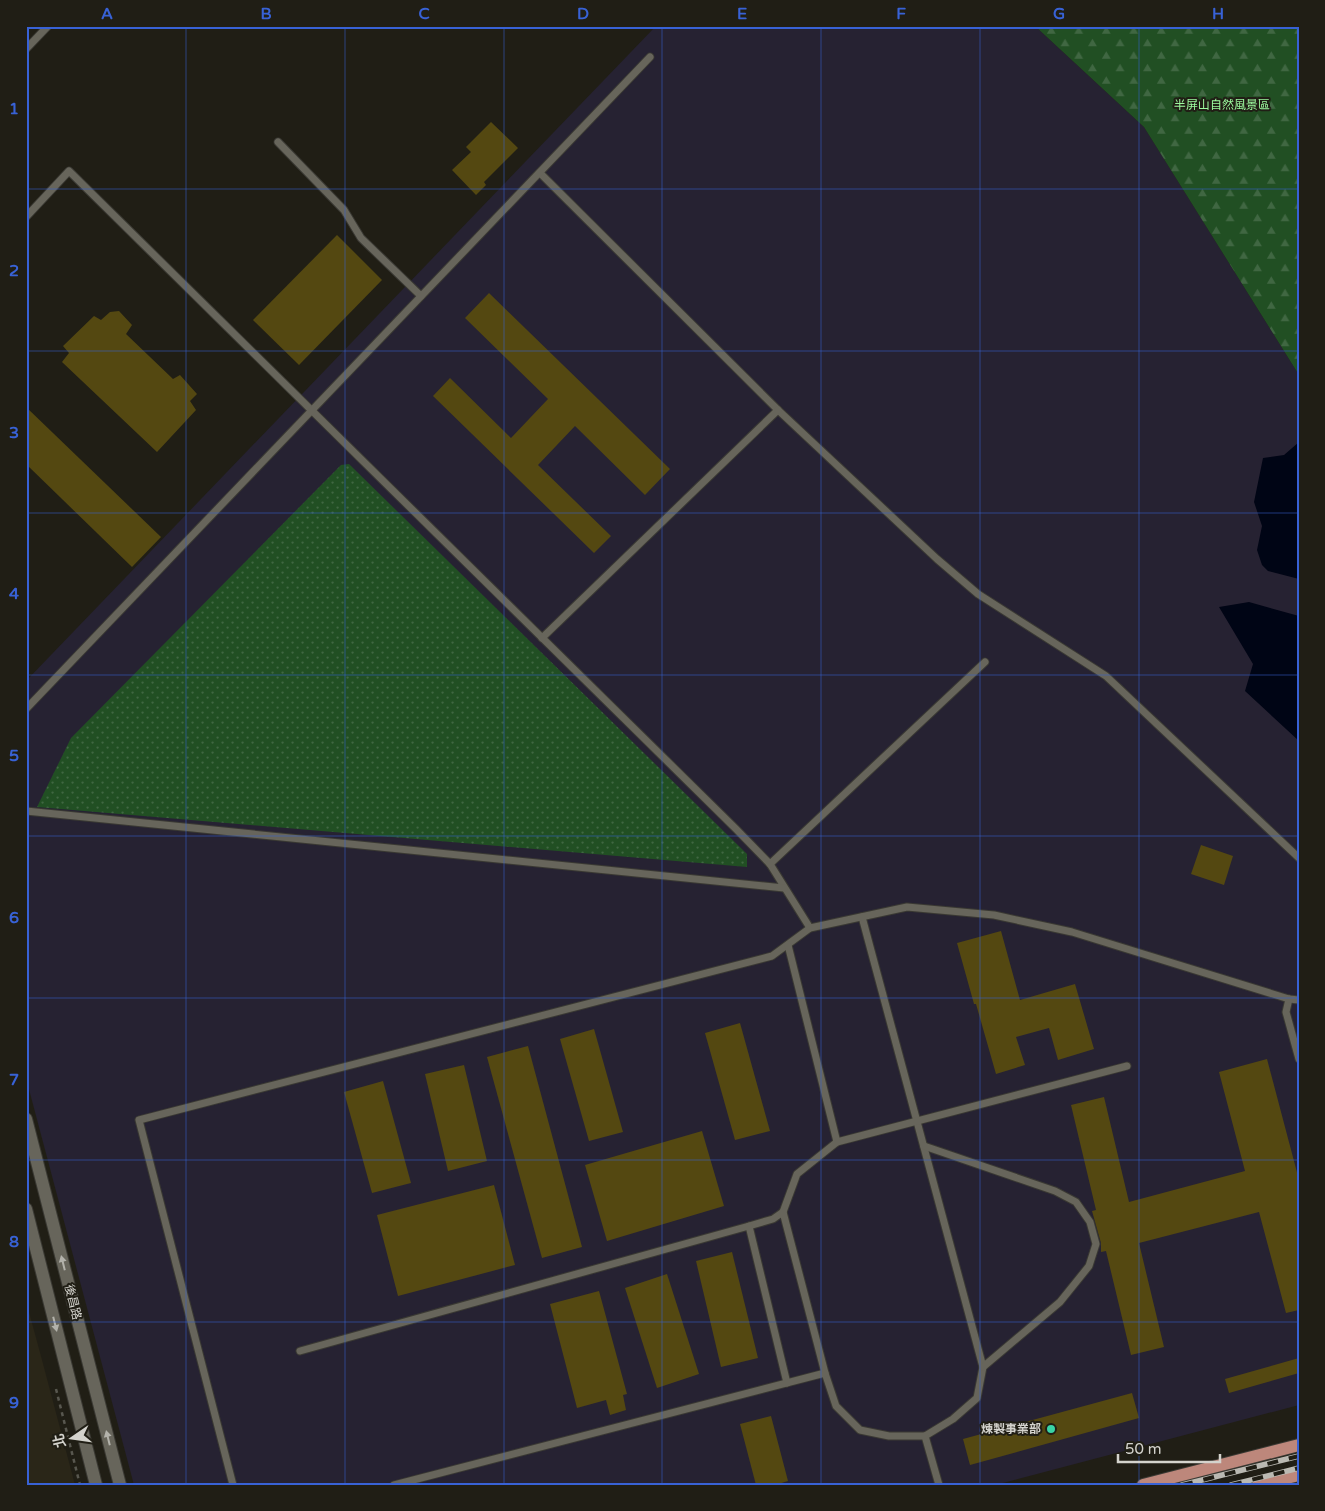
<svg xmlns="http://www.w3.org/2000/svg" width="1325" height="1511" viewBox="0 0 1325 1511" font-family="'Varela Round','Noto Sans TC',sans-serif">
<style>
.industrial{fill:#262232}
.built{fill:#2a2618}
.grass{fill:url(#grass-dots)}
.forest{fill:url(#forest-firs)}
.water{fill:#000515}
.building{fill:#544811}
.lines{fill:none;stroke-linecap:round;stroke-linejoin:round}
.service-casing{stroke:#3a3933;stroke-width:9}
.tertiary-casing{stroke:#3a3933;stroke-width:14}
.primary-casing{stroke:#3a3933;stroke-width:14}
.path{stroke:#58574f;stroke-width:2.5;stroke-dasharray:4 4;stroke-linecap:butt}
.service{stroke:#67655b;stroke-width:7}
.tertiary{stroke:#67655b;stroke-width:12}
.primary{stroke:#bd877b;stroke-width:12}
.rail-casing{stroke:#bab9b2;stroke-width:5.5}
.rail{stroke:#201e15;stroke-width:4;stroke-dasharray:11;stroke-linecap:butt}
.oneway{fill:#b3b2ab}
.grid{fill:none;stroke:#3862d6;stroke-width:1;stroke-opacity:0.55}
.poi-dot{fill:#39d4a5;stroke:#201e15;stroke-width:2}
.labels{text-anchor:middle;stroke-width:4;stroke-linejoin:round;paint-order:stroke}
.park-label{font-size:12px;fill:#9cf99e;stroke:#201e15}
.street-label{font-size:12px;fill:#d4d3cd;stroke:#201e15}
.poi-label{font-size:12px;font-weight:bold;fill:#d4d3cd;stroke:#201e15;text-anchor:end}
.neatline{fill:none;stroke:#3862d6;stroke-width:2}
.grid-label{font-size:16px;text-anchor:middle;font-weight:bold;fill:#3862d6}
</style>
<defs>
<pattern id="grass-dots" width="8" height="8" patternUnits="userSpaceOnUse" patternTransform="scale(1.25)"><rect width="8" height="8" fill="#214f23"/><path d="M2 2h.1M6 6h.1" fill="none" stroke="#406742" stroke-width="1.8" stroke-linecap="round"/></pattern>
<pattern id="forest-firs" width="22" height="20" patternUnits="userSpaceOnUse" patternTransform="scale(1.25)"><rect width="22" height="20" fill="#214f23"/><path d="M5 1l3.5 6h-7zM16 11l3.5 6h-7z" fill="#406742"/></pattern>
</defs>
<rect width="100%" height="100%" fill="#201e15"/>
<polygon class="industrial" points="656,26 1035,26 1144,127 1299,375 1299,1405 995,1485 134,1485 26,1078 26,681"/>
<polygon class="built" points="26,1301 42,1360 75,1485 26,1485"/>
<polygon class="grass" points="349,464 747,854 747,867 37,807 71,738 341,465"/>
<polygon class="forest" points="1035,26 1299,26 1299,375 1144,127"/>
<g class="water">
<polygon points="1299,442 1299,579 1268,571 1262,565 1257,550 1262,526 1254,502 1263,458 1284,455"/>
<polygon points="1249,602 1299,616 1299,741 1245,691 1253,664 1219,607"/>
</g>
<g class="building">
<polygon points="491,122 518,148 484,182 486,185 476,195 452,170 471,152 466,147"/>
<polygon points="337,235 382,280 299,365 253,320"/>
<polygon points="489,293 670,469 645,495 575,426 538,465 611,536 594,553 433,396 450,378 511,438 548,399 465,318"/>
<polygon points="119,311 132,325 126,334 173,379 180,375 197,394 190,401 196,410 157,452 62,362 69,353 63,346 94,316 101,320 110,312"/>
<polygon points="26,407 161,537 132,567 26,464"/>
<polygon points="1201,845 1233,856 1224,885 1191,874"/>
<polygon points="1001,931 1020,1000 1075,984 1094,1049 1058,1060 1049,1028 1016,1037 1025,1065 996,1074 976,1004 974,1004 957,943"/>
<polygon points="740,1023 770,1131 735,1140 705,1033"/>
<polygon points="594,1029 623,1132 589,1141 560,1039"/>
<polygon points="528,1046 582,1247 542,1258 487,1057"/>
<polygon points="1267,1059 1299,1180 1299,1310 1286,1313 1259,1212 1139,1243 1164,1347 1131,1355 1106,1251 1101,1252 1101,1243 1092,1211 1096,1210 1071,1105 1104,1097 1129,1202 1245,1171 1219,1072"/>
<polygon points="464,1065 487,1161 448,1171 425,1074"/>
<polygon points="383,1081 411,1183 372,1193 344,1092"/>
<polygon points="702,1131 724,1206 607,1241 585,1165"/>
<polygon points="494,1185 515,1265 398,1296 377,1215"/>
<polygon points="732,1252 758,1358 721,1367 696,1261"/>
<polygon points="667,1274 699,1374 657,1388 625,1288"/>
<polygon points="599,1291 627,1394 623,1395 626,1410 610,1415 606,1400 577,1408 550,1304"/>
<polygon points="1299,1358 1299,1373 1229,1393 1225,1379"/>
<polygon points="1132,1393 1139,1418 970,1465 963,1439"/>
<polygon points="771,1416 788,1481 775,1485 756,1485 740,1424"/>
</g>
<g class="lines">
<g class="service-casing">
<g id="service">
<polyline points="26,49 48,26"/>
<polyline points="278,142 344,210 361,238 421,296"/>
<polyline points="540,173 778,410 937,559 978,594 1106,676 1299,858"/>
<polyline points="26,217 69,171 736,829 770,864 810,928"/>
<polyline points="542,638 778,410"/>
<polyline points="26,709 650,57"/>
<polyline points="26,811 784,888"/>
<polyline points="770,864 985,662"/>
<polyline points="862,917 983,1367 977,1398 953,1419 925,1436"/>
<polyline points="1289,999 1286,1012 1299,1059"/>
<polyline points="837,1142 1127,1066"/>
<polyline points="924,1146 1055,1191 1076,1202 1090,1222 1096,1244 1089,1266 1060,1302 983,1367"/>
<polyline points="749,1226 773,1219 783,1212"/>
<polyline points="300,1351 749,1226 787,1383"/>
<polyline points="825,1373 836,1406 860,1430 889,1436 925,1436 939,1485"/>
<polyline points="233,1485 139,1120 772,956 810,928 907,907 994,915 1072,932 1289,999 1299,1000"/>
<polyline points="394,1485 825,1373 783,1212 797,1174 837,1142 788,945"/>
</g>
</g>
<g class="tertiary-casing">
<g id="tertiary">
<polyline points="26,1119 120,1485"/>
<polyline points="26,1209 96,1485"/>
</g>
</g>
<g class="primary-casing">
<g id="primary">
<polyline points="1143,1485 1299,1445"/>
<polyline points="1258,1485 1299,1475"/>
</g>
</g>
<polyline class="path" points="56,1389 80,1485"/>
<use href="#service" class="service"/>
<use href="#tertiary" class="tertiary"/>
<use href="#primary" class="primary"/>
<g class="rail-casing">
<g id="rail">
<polyline points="1182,1485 1299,1456"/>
<polyline points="1231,1485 1299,1468"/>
</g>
</g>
<use href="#rail" class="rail"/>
</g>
<defs><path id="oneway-solid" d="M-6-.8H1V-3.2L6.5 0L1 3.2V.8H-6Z" transform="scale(1.25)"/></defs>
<g class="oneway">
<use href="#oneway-solid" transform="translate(63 1263) rotate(-104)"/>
<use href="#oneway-solid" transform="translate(55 1324) rotate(76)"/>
<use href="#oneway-solid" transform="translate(108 1438) rotate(-104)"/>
</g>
<path class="grid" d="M186,26v1459M345,26v1459M504,26v1459M662,26v1459M821,26v1459M980,26v1459M1139,26v1459M26,189h1273M26,351h1273M26,513h1273M26,675h1273M26,836h1273M26,998h1273M26,1160h1273M26,1322h1273"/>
<circle class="poi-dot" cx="1051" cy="1429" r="5"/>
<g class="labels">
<g class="park-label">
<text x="1222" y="109">半屏山自然風景區</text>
</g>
<g class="street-label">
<text transform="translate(73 1302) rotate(76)" y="4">後昌路</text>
</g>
<g class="poi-label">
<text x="1041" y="1433">煉製事業部</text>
</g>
</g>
<rect width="1325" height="1511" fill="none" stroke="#201e15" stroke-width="55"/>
<g transform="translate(72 1438) rotate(257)" stroke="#201e15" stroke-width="4" paint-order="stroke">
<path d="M0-4L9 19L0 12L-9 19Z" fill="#d4d3cd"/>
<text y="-8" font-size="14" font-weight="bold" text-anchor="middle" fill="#d4d3cd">北</text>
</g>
<path d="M1118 1454v8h102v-8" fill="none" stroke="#d4d3cd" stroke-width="2.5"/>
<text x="1125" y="1454" font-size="15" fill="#d4d3cd" stroke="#201e15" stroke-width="4" paint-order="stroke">50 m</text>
<rect x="28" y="28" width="1270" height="1456" class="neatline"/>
<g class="grid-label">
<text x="107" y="19">A</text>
<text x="266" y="19">B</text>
<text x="424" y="19">C</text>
<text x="583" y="19">D</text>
<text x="742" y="19">E</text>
<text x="901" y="19">F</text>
<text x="1059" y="19">G</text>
<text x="1218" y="19">H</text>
<text x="14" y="114">1</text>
<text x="14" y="276">2</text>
<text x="14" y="438">3</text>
<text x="14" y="599">4</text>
<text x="14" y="761">5</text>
<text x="14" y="923">6</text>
<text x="14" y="1085">7</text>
<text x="14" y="1247">8</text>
<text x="14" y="1408">9</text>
</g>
</svg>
